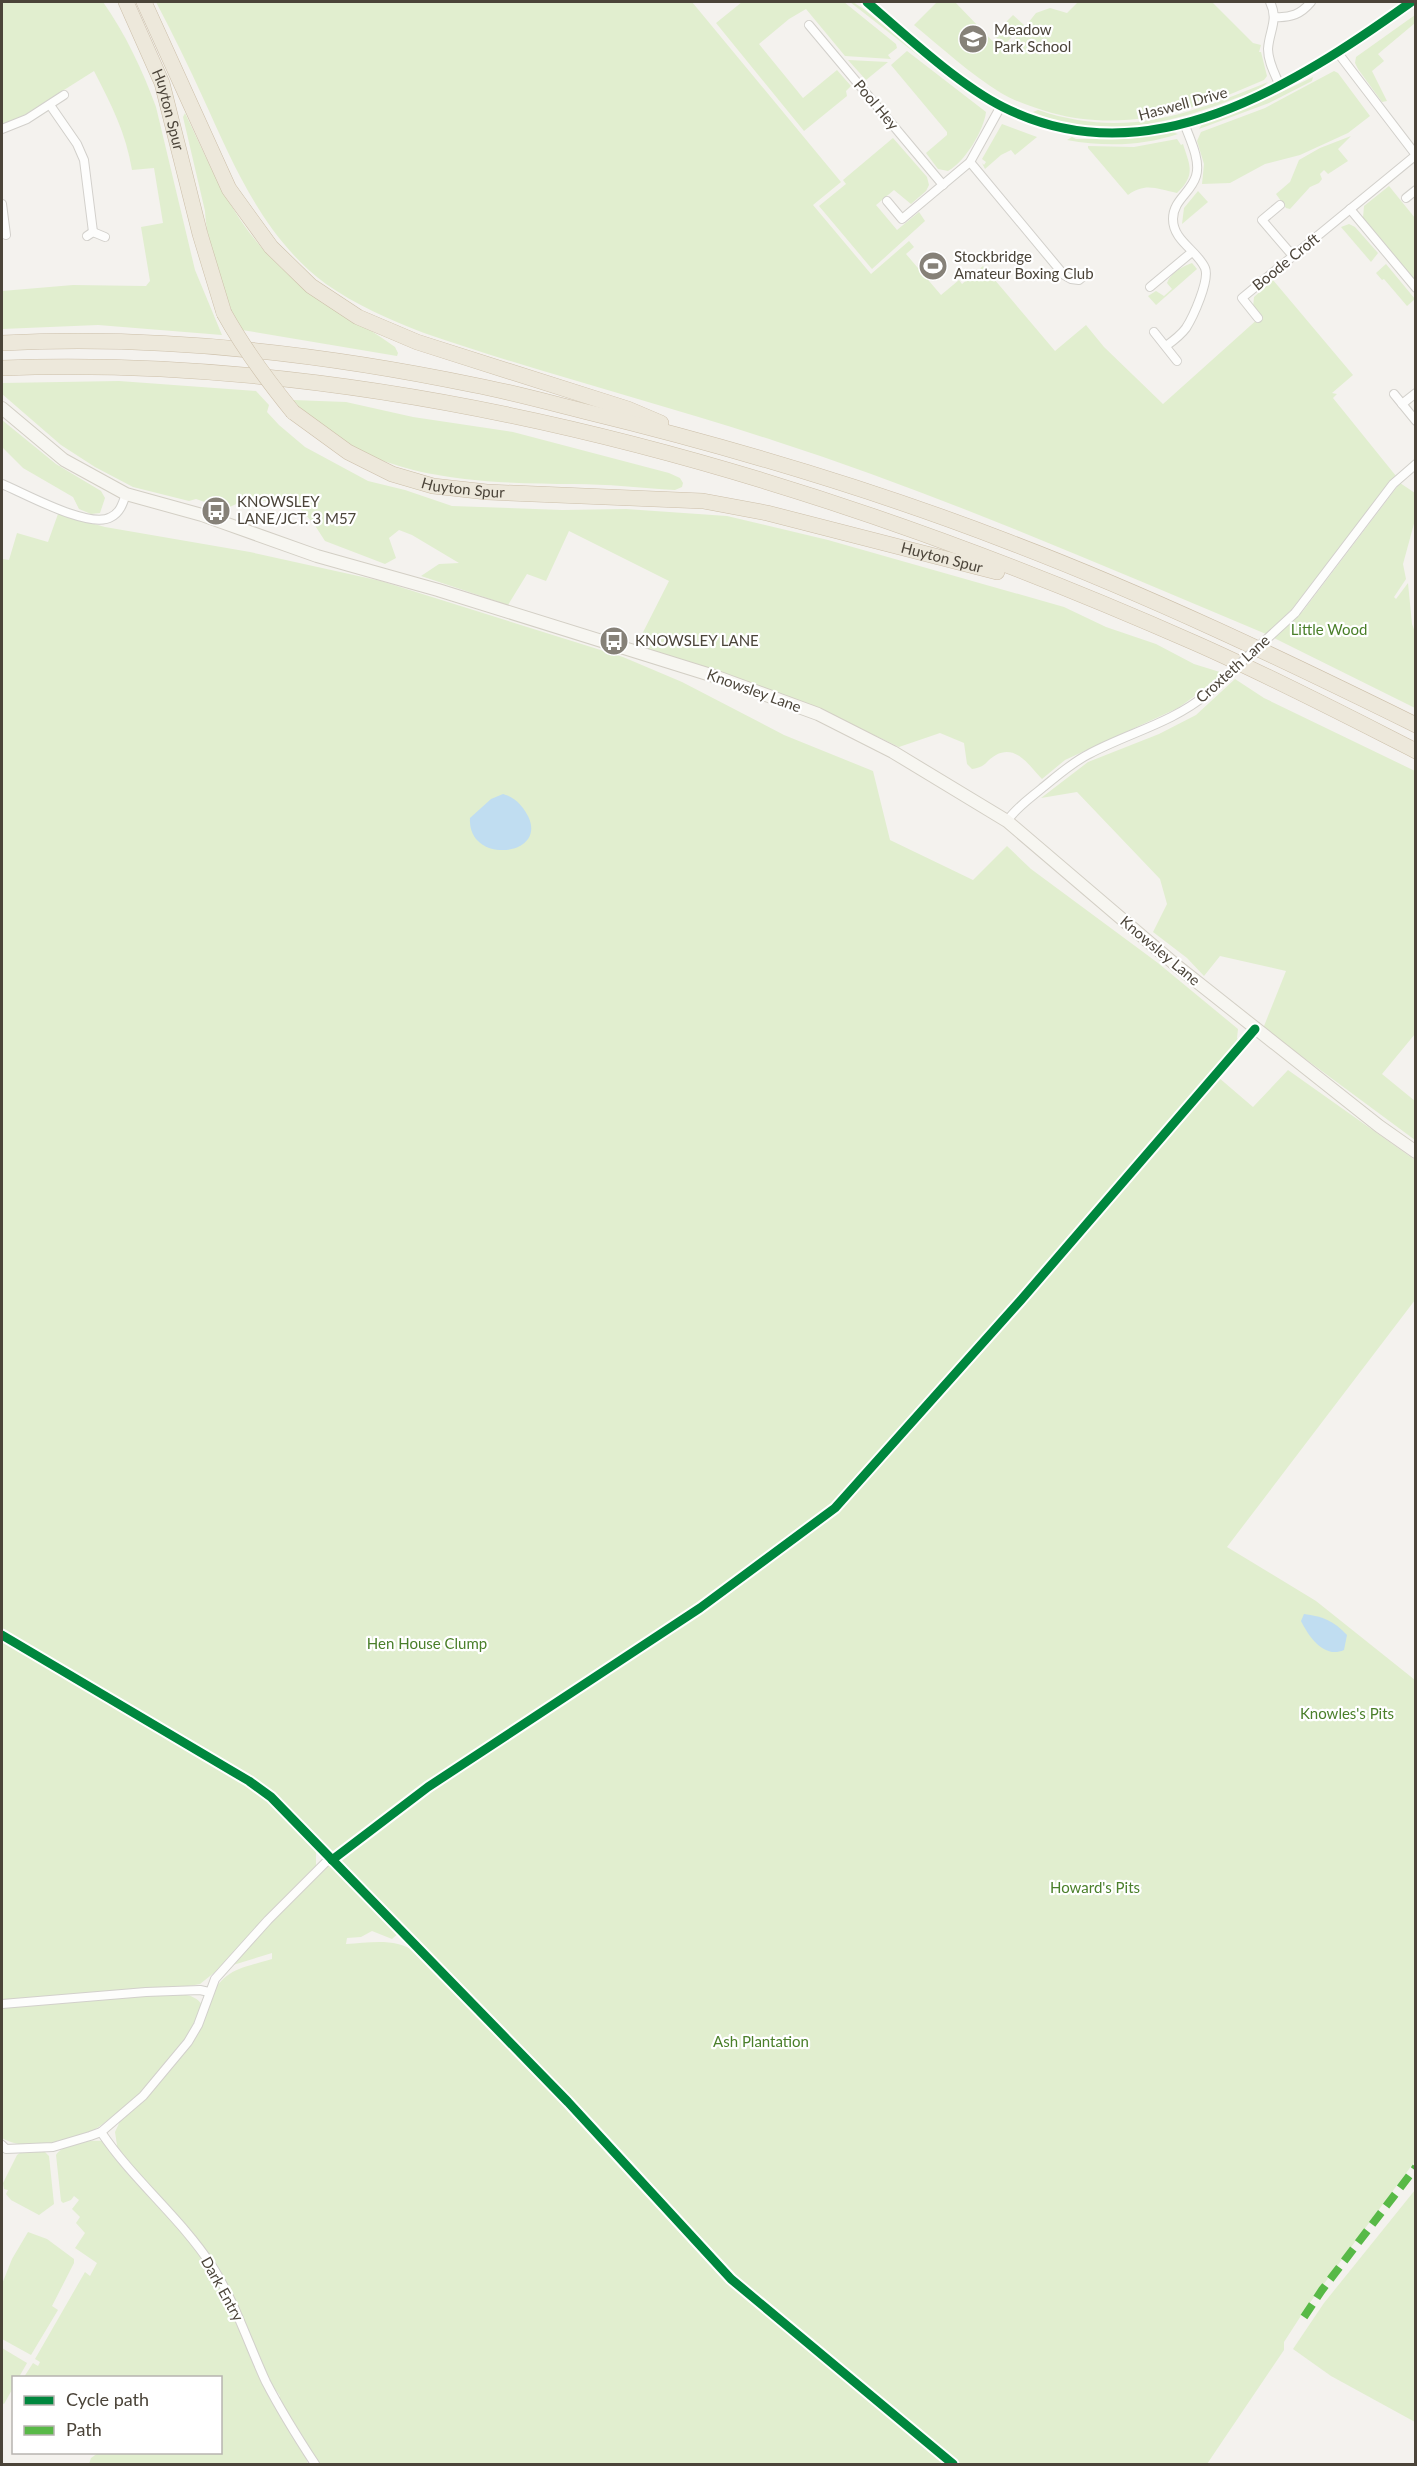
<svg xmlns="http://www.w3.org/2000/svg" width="1417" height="2466" viewBox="0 0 1417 2466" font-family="Lato,sans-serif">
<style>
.green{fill:#e1eecf;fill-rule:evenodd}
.water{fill:#c0ddf1}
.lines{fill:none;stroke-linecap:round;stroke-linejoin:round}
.street-casing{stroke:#d2d0cb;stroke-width:10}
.secondary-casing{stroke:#d3cfc5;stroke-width:14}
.highway-casing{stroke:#ccbfa9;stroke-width:16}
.street{stroke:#fdfdfc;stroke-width:8}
.secondary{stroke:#f7f6f1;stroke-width:12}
.highway{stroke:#ede8db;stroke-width:15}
.street-bridge-casing{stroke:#d2d0cb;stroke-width:10;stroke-linecap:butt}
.highway-bridge-casing{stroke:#ccbfa9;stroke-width:16;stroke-linecap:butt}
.street-bridge{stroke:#fdfdfc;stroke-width:8}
.highway-bridge{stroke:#ede8db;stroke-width:15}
.quiet{stroke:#58b947;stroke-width:8;stroke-dasharray:15 8;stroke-linecap:butt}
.cycleway-casing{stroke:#fff;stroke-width:13}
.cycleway{stroke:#00873e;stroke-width:9}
.labels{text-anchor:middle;stroke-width:4.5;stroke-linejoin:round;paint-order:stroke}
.poi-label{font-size:15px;fill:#4b4439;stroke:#fff;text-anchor:start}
.street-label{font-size:15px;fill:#4b4439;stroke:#fff}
.park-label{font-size:15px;fill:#4a7f2a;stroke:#fff}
</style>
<rect width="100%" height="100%" fill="#f4f2ee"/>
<g class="green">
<path d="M2,2h101c22,31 40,69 53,105l39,163 27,65 -124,-10 -96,4v-38l71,-6 73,1 4,-5 -9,-54 22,-4 -9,-55 -22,2c-6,-37 -21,-66 -38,-99l-79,50 -13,5z"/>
<path d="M156,2h536l149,180 -28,23 58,69 38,-33 5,6 -8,7 35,41 18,-15 3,4 21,-18 72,85 31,-26 18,22 59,57 97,-87 -7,-10 1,-10 19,-17 80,95 -21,18 5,1 -4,4 63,78 -104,133 -26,25c-162,-68 -324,-139 -491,-193 -116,-38 -235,-68 -351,-108 -34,-13 -68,-28 -98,-49 -62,-46 -91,-116 -122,-184 -15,-33 -31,-66 -48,-98z"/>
<polygon points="742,2 844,2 896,44 897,48 888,55 891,59 845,56 806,9 789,19 759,44 803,98 837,70 851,86 846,91 847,96 804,131 716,23"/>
<polygon points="850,2 853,2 865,10 969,95"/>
<path d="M937,2h18l49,51 32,-40 14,-5 17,5 11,-11h134l41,41 8,2 -2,7h2l6,24 -3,4c-68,30 -137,53 -212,33 -17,-5 -36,-11 -51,-20 -31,-19 -59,-45 -87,-68z"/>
<polygon points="1013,15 1024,25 1004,45 993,35"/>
<polygon points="1415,15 1415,23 1378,54 1384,61 1372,71 1387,101 1382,102 1358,69 1355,63 1356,57"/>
<path d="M907,51l79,61c-2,18 -21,50 -38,59l-10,-2 -12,-16 21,-18v-3l-56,-67z"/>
<polygon points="848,60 888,62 866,80"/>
<polygon points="1334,71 1338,73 1370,116 1348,133 1300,155 1265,164 1230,183 1202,184 1204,164 1197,141 1201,132 1265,108"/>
<polygon points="1313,77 1312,81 1269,103 1199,129 1202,124 1254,105"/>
<path d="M1268,82c-9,10 -25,13 -37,18 -61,24 -134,41 -198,12l5,-2c87,29 149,5 230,-28z"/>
<path d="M185,113c32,67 53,122 114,170 30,25 65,41 96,64l3,6 -1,3 -155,-26c-19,-31 -35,-83 -37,-119l-22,-94z"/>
<polygon points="1002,124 1037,137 1015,155 1011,150 1001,155 985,169 982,163 984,165 986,162 982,159"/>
<path d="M1172,132l6,2c-36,12 -73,13 -111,6l5,-3 4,2h52z"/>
<polygon points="1351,136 1338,149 1348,161 1328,174 1324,170 1320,174 1322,179 1319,183 1310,187 1290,209 1286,208 1276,194 1290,182 1299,160 1320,148"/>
<polygon points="893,138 927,177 929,185 926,191 911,204 894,190 876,205 897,230 919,212 925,221 872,269 819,206 846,184 843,180"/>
<path d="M1177,139l4,6 2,-1c7,22 13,31 -6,49 -19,-4 -32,-11 -49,2l-40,-47v-2l46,1z"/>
<polygon points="1389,186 1415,218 1415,282 1363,218 1364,206"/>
<polygon points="1198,191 1208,202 1182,224 1184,208"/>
<polygon points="1349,224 1355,227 1378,253 1371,262 1341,227"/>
<path d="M1192,263l5,6 -41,36 -8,-9 8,-5 8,5 8,-7 -5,-6c4,-11 17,-17 25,-20z"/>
<polygon points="1386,264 1415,299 1407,306 1384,279 1382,280 1376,273"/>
<path d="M119,381l137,10 13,14 -2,7 12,13 26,22 63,34 37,9 47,16 110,4 64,-1 101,7 101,24 236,67 42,20 50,17 38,20 29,9 -24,20 -21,15 -113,52 -23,19c-12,-12 -25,-35 -46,-24 -11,6 -9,12 -24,14l-5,-5 -3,-21 -24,-10 -41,14c-85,-42 -173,-73 -263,-101l33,-65 -100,-50 -23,50 -19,-7 -19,31 -87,-29 18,-12 20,-1 -47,-28 -13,-5 -10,8 7,20 -11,6 -60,-23 -11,-17 -21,-23h-50l-18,8 -29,-10 -7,2 -56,-14 -38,-20 -34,-22 -59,-51v-11z"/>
<path d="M293,400l53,2 67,15 100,15 156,41 11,5 3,5 -1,4 -7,3c-34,-2 -68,-6 -101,-6 -101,-1 -210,-3 -281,-84z"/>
<polygon points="2,420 56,464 101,491 105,498 100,513 91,514 79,509 73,497 23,468 2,447"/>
<polygon points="1400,483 1415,493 1415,520 1403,564 1406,579 1394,597 1396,599 1408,583 1412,624 1415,632 1415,708 1274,638 1303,611"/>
<path d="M58,514l47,13 145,25 131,29 242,76 59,25 102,53 89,36 17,69 83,40 34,-34 24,23 127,94 80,66 -1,9 4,6 -23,33 35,30 35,-37 127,90v140l-188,247 89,54 99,79v481l-109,147 -22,34v8l-77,114h-249l-220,-183 -338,-349 -8,7 -20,-8 -11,6 -14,1 -1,6c23,-1 49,-7 69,8l151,155 163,176 218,181h-628l-14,-10 3,10h-219l2,-6 7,-5 122,-1v-74l-196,-1 9,-14 5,3 2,-4 -5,-3 50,-87 5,4 7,-13 -22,-15 10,-15 -9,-10 4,-6 -8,-8 7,-9 -5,-4 -3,4 -8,3 -2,-2 -5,-46c8,-12 32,-15 46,-14l11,14 5,-3 -3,-20 7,-15 -5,-4c-10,7 -20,17 -32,21 -24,9 -60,18 -83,4v-500l276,160 -27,-20 -249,-147v-1072l7,1 8,-27 31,9zM305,1826l26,26h7l2,11h-12l-7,6 -5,-4v-14l-15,-15zM293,1890l-60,75 39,-12v6c-41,12 -46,10 -69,48 -8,-20 -45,-12 -62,-12l59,-11 15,-12zM256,2351l14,31 10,14 -6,8 -25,-49z"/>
<polygon points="1235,679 1264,698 1415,771 1415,1034 1382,1074 1415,1101 1415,1140 1265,1029 1264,1026 1286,971 1220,956 1204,976 1187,958 1153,932 1167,904 1160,879 1077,792 1041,798 1088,762 1159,734 1196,715"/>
<polygon points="44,2151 49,2156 54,2204 39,2215 11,2200 6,2194 8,2190 4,2189 3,2183 17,2155 20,2153"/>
<polygon points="1415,2190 1415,2422 1331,2376 1293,2349 1324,2303"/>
<polygon points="28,2232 47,2239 74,2259 74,2263 52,2306 58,2310 31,2355 2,2339 2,2284 12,2259"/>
<polygon points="2,2348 27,2363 19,2377 14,2378 13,2388 4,2404 2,2403"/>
</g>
<g class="water">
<path d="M503,794c10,3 16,8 22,17 30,45 -58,56 -55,7l21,-19z"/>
<path d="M1304,1614c18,2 30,7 43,21l-3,15c-20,9 -35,-13 -43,-29z"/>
</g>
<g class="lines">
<g class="street-casing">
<g id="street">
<path d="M867,2c38,33 92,83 136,105 145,73 292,-22 408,-105"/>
<path d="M1270,2c9,18 -1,29 -2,47 0,13 7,25 12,37"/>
<path d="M1275,17c16,1 26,-3 36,-15"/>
<polyline points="809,25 943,185"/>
<polyline points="1338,53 1416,155"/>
<polyline points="50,105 77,144 84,160 93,232"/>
<polyline points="2,129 27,119 64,95"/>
<polyline points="970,162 1064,275 1071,279 1079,280 1086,274"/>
<polyline points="1406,198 1416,190"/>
<polyline points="887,201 902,219 970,162 1001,106"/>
<polyline points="2,204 6,235"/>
<polyline points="1280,205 1262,220 1293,256"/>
<polyline points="1350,209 1416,288"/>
<polyline points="87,236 93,232 105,237"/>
<polyline points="1150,287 1192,252"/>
<polyline points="1258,318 1242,298 1416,155"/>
<polyline points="1154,332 1177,361"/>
<path d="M1166,346c7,-5 15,-11 20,-18 7,-11 24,-48 19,-60 -8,-18 -32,-27 -32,-49 0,-19 18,-26 23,-43 5,-16 -7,-39 -12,-53"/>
<polyline points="1394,394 1416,421"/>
<polyline points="1402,404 1416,393"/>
<path d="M2,484c22,9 88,46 109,33 9,-4 12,-14 15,-23"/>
<polyline points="1295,613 1393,484 1416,464"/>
<path d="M1007,821c9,-13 22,-22 34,-32 15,-12 30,-26 48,-35 39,-21 83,-31 118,-60"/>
<polyline points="2,1635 249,1781 271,1797 568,2102 731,2279 953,2464"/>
<polyline points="332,1860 428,1787 700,1608 835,1508 1021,1300 1255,1029"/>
<polyline points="2,2004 146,1992 200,1990 209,1992"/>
<path d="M101,2132c32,48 79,85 111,134 23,36 36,77 54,116 15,29 32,56 49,82"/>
<polyline points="2,2145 6,2149 53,2147 90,2136 101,2132 143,2096 188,2042 198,2025 215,1979 268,1920 330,1858"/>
</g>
</g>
<g class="secondary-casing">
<polyline id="secondary" points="2,408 64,460 126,494 202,515 317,556 438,590 717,677 818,714 893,752 1007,821 1177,966 1379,1126 1416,1152"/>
</g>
<g class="highway-casing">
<g id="highway">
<path id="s1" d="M126,2l36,81 38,151 24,79"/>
<polyline points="144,2 229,189 271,247 311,286 358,317 417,342 628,409 661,423"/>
<path d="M2,343c157,-8 318,10 472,42 37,7 73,17 109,26 144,35 287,77 426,131 139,53 273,117 407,183"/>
<path d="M2,368c406,-15 824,112 1193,275 75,33 148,71 221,108"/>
<path id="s2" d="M293,412l55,40 44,22 41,12 54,6 216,9 64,12 230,59"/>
</g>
</g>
<use href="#street" class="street"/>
<use href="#secondary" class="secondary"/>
<use href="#highway" class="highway"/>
<g class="street-bridge-casing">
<polyline id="street-bridge" points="1207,694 1295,613"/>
</g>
<g class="highway-bridge-casing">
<path id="highway-bridge" d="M224,313c20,36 43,67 69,99"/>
</g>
<use href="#street-bridge" class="street-bridge"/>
<use href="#highway-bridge" class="highway-bridge"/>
<polyline class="quiet" points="1304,2317 1322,2290 1416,2167"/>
<g class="cycleway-casing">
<g id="cycleway">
<path d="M867,2c38,33 92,83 136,105 145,73 292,-22 408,-105"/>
<polyline points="2,1635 249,1781 271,1797 568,2102 731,2279 953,2464"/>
<polyline points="332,1860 428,1787 700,1608 835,1508 1021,1300 1255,1029"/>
</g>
</g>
<use href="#cycleway" class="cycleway"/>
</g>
<defs>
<g id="school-disc" transform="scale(1.5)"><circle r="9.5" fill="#868178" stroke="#fff"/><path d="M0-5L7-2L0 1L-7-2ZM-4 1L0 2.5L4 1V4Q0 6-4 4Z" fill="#fff"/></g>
<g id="stadium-disc" transform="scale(1.5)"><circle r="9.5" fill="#868178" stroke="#fff"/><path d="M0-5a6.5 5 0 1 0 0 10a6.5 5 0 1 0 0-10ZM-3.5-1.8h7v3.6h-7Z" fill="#fff"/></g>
<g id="bus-disc" transform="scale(1.5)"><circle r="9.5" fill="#868178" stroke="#fff"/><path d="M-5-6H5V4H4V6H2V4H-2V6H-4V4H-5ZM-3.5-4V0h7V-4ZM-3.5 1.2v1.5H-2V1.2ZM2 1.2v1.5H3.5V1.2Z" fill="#fff"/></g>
</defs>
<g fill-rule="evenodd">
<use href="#school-disc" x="973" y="39"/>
<use href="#stadium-disc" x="933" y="266"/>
<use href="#bus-disc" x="216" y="511"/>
<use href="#bus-disc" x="614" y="641"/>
</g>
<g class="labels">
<g class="poi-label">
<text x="994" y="35">Meadow<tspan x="994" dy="17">Park School</tspan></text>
<text x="954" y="262">Stockbridge<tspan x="954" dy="17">Amateur Boxing Club</tspan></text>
<text x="237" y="507">KNOWSLEY<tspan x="237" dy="17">LANE/JCT. 3 M57</tspan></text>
<text x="635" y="646">KNOWSLEY LANE</text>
</g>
<g class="street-label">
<text transform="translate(1183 104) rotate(-15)" y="5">Haswell Drive</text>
<text transform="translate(876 105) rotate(50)" y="5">Pool Hey</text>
<text dy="5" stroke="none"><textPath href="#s1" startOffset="116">Huyton Spur</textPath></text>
<text transform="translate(1286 262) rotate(-39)" y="5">Boode Croft</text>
<text dy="5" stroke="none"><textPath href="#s2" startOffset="190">Huyton Spur</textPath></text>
<text dy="5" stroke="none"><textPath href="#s2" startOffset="676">Huyton Spur</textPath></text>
<text transform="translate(1233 669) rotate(-42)" y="5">Croxteth Lane</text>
<text transform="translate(754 691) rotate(20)" y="5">Knowsley Lane</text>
<text transform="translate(1160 951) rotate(40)" y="5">Knowsley Lane</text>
<text transform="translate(222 2289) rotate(61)" y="5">Dark Entry</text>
</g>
<g class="park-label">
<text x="1329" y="635">Little Wood</text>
<text x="427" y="1649">Hen House Clump</text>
<text x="1347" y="1719">Knowles's Pits</text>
<text x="1095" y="1893">Howard's Pits</text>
<text x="761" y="2047">Ash Plantation</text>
</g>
</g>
<rect width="1417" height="2466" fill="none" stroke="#4b4439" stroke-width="6"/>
<rect x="12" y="2376" width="210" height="78" fill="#ffffff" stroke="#b7b4b0" stroke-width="1.5"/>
<rect x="24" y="2396" width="30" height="9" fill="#00873e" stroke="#b7b4b0" stroke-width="1.5"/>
<text x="66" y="2406" font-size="18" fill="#4b4439">Cycle path</text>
<rect x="24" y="2426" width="30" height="9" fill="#58b947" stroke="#b7b4b0" stroke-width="1.5"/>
<text x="66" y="2436" font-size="18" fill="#4b4439">Path</text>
</svg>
